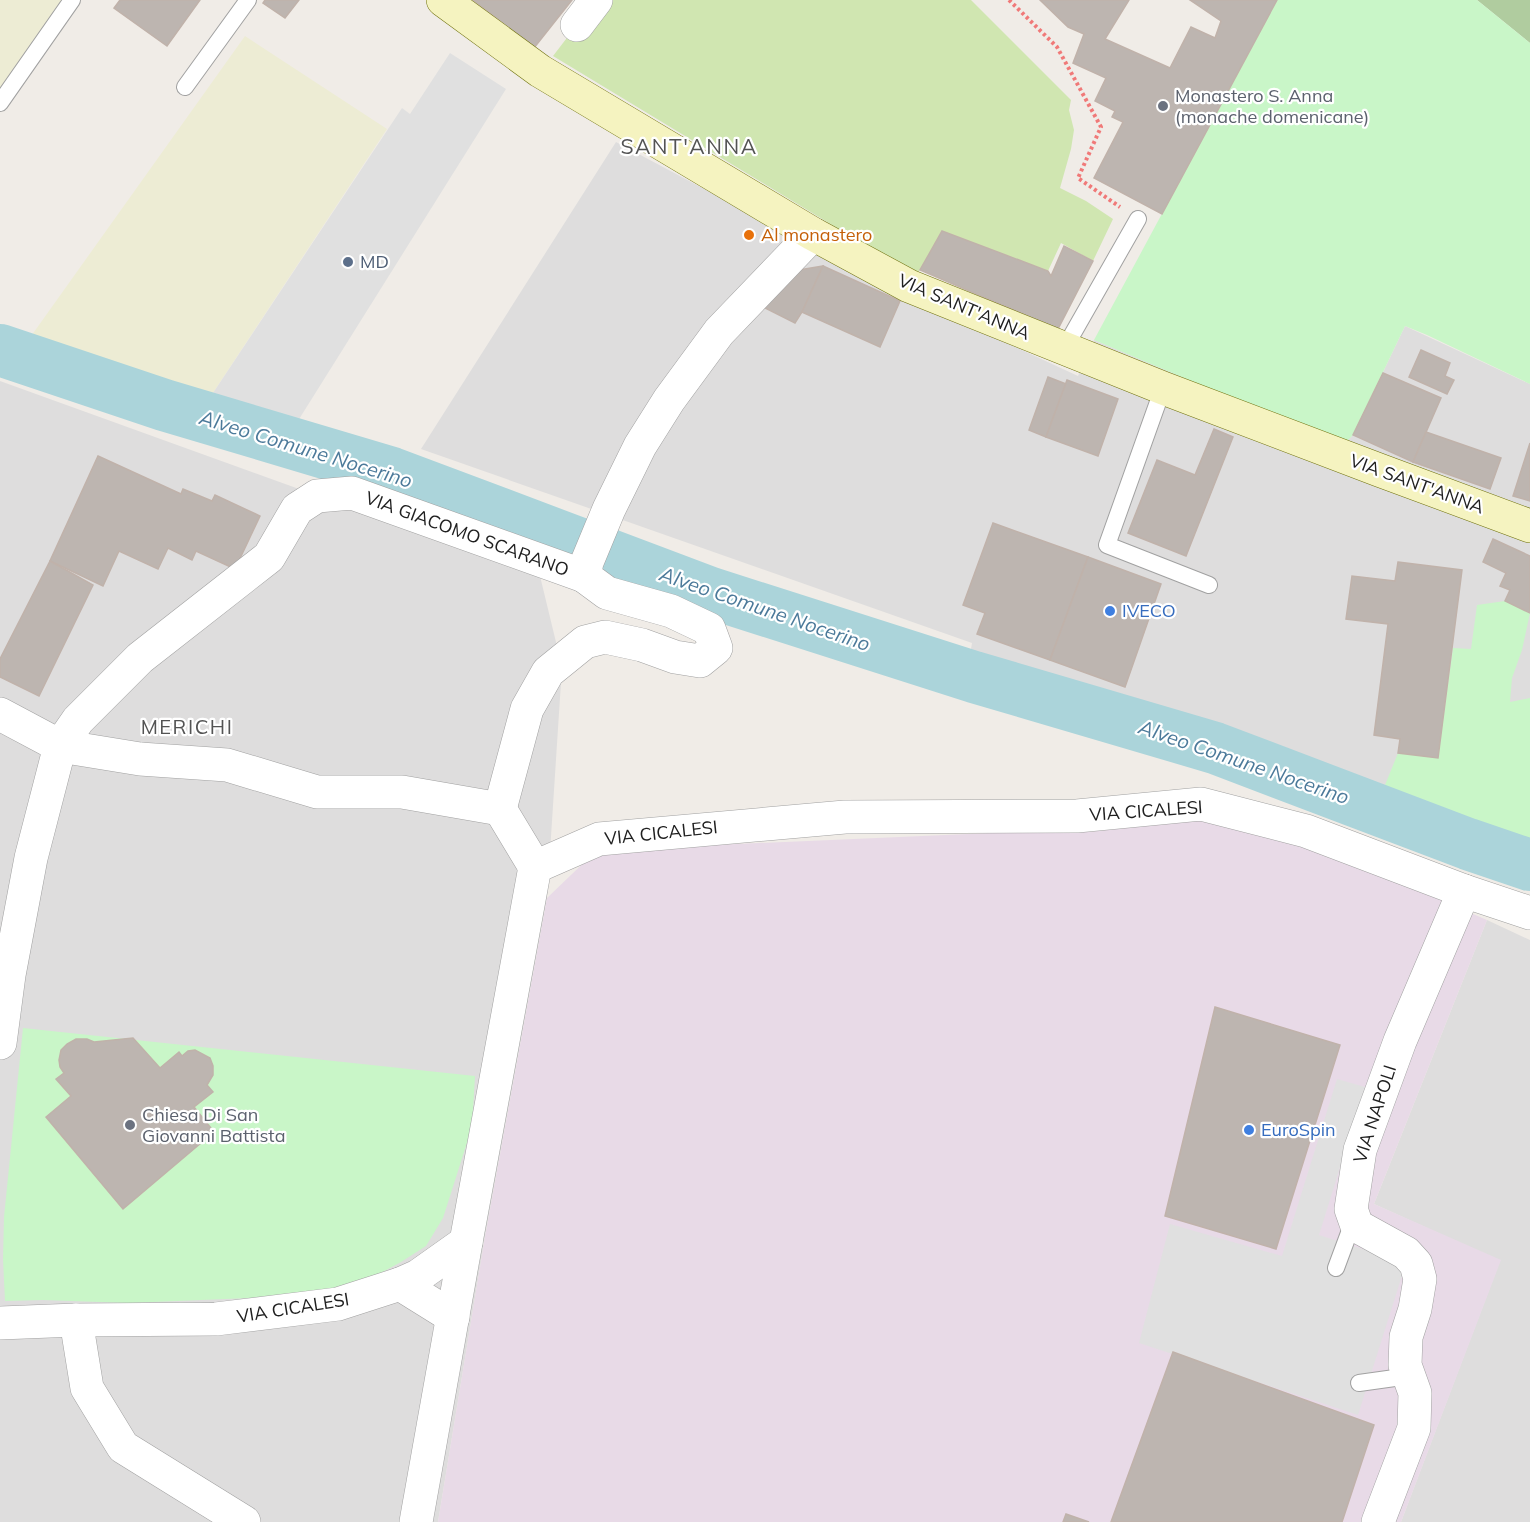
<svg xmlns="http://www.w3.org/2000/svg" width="1530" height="1522" viewBox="0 0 1530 1522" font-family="Mulish,sans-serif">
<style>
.residential{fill:#dedddd}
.industrial{fill:#e8dae7}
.farmland{fill:#edecd4}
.grass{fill:#d0e6b1}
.forest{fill:#b0cc9f}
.park{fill:#c9f6c8}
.parking{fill:#e0e0e0}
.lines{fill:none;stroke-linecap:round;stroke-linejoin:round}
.river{stroke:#abd4da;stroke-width:52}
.building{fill:#bdb5b0;stroke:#c0b2aa;stroke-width:1.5}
.lane-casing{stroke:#a1a1a1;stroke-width:18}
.street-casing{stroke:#a1a1a1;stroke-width:34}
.secondary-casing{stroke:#6f710d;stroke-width:34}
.path{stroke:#f07978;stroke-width:4;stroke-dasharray:3 3;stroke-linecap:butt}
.lane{stroke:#fff;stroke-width:16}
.street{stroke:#fff;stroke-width:33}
.secondary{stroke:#f5f3c0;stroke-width:33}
.worship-dot{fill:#6b7280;stroke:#fff;stroke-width:2}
.food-dot{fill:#e8710a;stroke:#fff;stroke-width:2}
.service-dot{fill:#5c6f8a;stroke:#fff;stroke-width:2}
.shop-dot{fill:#3f7fe0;stroke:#fff;stroke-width:2}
.labels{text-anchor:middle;stroke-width:4.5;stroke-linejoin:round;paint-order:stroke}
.worship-label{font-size:18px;fill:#5b616d;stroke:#fff;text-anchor:start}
.food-label{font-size:18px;fill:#c56008;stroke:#fff;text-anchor:start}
.service-label{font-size:18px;fill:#4e5e75;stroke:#fff;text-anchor:start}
.street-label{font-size:18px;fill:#202020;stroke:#fff}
.shop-label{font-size:18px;fill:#366cbe;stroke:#fff;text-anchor:start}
.water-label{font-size:20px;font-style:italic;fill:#4c7a9a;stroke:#fff}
.neighbourhood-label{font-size:20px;letter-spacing:1.5px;fill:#535353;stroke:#fff}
.quarter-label{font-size:21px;letter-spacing:1.5px;fill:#535353;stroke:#fff}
</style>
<rect width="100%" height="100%" fill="#f0ece7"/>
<g class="residential">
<polygon points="616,142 905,296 1078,376 1094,340 1343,444 1353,435 1405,326 1530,384 1530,840 1383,790 1360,786 970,655 972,643 421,449"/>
<polygon points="0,381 540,576 562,667 547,898 485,1237 438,1522 0,1522"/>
<polygon points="1487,920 1530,940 1530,1522 1401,1522 1500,1261 1374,1204"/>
</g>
<polygon class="industrial" points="1196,820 1322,849 1487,920 1374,1204 1501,1260 1401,1522 438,1522 485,1237 547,898 597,850 1014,832 1089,832"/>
<g class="farmland">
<polygon points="0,0 72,0 0,103"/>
<polygon points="245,36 387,129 211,396 29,339"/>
</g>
<polygon class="grass" points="596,0 971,0 1071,100 1069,110 1074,130 1071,149 1060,188 1086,201 1113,219 1093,261 1061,243 1048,271 942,231 920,270 914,277 870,248 553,56"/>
<polygon class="forest" points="1477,0 1530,0 1530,43"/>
<g class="park">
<polygon points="1277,0 1477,0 1530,43 1530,384 1427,335 1405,326 1353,435 1343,445 1094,340"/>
<polygon points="1505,601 1530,613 1522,650 1512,678 1510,702 1530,698 1530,840 1383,790 1398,753 1438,758 1453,648 1471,649 1477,605"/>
<polygon points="23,1028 475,1076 472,1127 443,1218 426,1246 401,1262 364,1282 299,1296 128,1303 43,1300 5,1301 3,1259 4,1217"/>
</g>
<g class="parking">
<polygon points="450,53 506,89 296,424 211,396 402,108 410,114"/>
<polygon points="1337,1079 1365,1087 1319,1235 1406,1263 1358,1415 1139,1343 1170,1224 1282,1256"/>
</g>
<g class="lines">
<polyline class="river" points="0,350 164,405 392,473 711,593 974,677 1215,748 1468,844 1530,865"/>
</g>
<g class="building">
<polygon points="120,0 200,0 167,46 114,8"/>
<polygon points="265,0 299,0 285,18 263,3"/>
<polygon points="473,0 572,0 534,48"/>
<polygon points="1040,0 1129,0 1105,39 1170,68 1191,27 1215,38 1221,21 1190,0 1277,0 1162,214 1094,178 1123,122 1112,117 1115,111 1095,101 1106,78 1073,63 1084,34 1068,27"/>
<polygon points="942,231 1048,271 1051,276 1064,246 1093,261 1058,329 920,270"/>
<polygon points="823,266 802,312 795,323 757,304 799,270"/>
<polygon points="823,266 900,301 880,347 802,312"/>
<polygon points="1421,350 1450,363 1445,376 1454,380 1447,394 1409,377"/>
<polygon points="1383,373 1441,398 1413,462 1353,435"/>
<polygon points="1048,377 1066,384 1046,437 1029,430"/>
<polygon points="1067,380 1118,399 1098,456 1046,437"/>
<polygon points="1214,429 1233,437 1186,556 1128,533 1157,460 1195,475"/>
<polygon points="1426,432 1501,458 1490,489 1413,462"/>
<polygon points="1530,443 1530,501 1513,496"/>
<polygon points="98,456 181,494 183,489 212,501 215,495 260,516 235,569 196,551 192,560 168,548 158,569 119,551 103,586 50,561"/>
<polygon points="993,523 1088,557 1050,660 977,634 985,613 963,605"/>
<polygon points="1493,539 1530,556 1530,613 1505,601 1510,590 1500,586 1506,573 1483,562"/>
<polygon points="1088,557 1161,584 1125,687 1050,660"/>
<polygon points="50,561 93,585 39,696 0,677 0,659"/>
<polygon points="1398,562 1462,570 1438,758 1398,753 1400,739 1374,735 1388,624 1346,619 1352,576 1395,581"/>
<polygon points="1215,1007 1340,1045 1276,1249 1165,1216"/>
<polygon points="133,1038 160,1068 179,1052 182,1056 188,1051 195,1050 210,1058 213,1066 213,1075 207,1085 213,1092 194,1107 214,1132 123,1209 46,1117 71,1096 56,1079 64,1073 60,1067 59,1060 61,1050 67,1044 76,1039 87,1039 94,1042"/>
<polygon points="1173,1352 1374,1425 1342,1522 1111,1522"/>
<polygon points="1066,1514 1089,1522 1063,1522"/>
</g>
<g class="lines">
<g class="lane-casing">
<g id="lane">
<polyline points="185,87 248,0"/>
<polyline points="0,103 72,0"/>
<polyline points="1064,349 1138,219"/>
<polyline points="1163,388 1107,545 1209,585"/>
<polyline points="1336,1268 1349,1233 1357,1226"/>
<polyline points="1359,1383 1409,1376"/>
</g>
</g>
<g class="street-casing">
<g id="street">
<polyline points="577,25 596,0"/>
<polyline points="0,714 60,746 140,759 227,765 317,792 402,792 500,809 535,867"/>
<polyline points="500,809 527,709 548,672 585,642 605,637 642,645 675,657 700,661 716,648 709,629 671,611 607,593 584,576 587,562 609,509 640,446 669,400 719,332 813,234"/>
<polyline points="0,1043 9,975 31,858 60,746 78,720 140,658 269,557 297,509 317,496 352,493 584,576"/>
<polyline points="400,1284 453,1317"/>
<polyline points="76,1320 87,1388 123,1447 244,1522"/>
<polyline points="0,1323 76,1320 216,1319 338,1304 400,1284 418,1276 466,1242 535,867 599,839 845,817 1077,816 1201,804 1306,831 1464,891 1530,913"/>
<polyline points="416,1522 466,1242"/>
<polyline points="1378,1522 1414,1428 1415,1393 1405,1365 1406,1337 1415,1309 1420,1279 1416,1264 1406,1253 1357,1226 1351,1209 1360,1150 1400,1041 1464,891"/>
</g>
</g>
<g class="secondary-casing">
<polyline id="secondary" points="443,0 540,71 813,234 909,286 1163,388 1379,470 1530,526"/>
</g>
<polyline class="path" points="1009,0 1057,47 1101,127 1078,178 1120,207"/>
<use href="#lane" class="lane"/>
<use href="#street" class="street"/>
<use href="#secondary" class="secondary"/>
</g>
<g class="worship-dot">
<circle cx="1163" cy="106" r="6"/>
<circle cx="130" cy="1125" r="6"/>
</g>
<circle class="food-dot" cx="749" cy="235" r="6"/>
<circle class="service-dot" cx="348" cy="262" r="6"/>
<g class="shop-dot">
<circle cx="1110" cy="611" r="6"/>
<circle cx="1249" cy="1130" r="6"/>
</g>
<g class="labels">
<g class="worship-label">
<text x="1175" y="102">Monastero S. Anna<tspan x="1175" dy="21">(monache domenicane)</tspan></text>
<text x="142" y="1121">Chiesa Di San<tspan x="142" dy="21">Giovanni Battista</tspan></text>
</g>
<g class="food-label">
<text x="761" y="241">Al monastero</text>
</g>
<g class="service-label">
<text x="360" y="268">MD</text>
</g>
<g class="street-label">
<text transform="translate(964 307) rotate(23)" y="6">VIA SANT'ANNA</text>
<text transform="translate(1417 484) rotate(20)" y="6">VIA SANT'ANNA</text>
<text transform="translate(467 534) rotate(20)" y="6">VIA GIACOMO SCARANO</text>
<text transform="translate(1146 811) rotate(-4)" y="6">VIA CICALESI</text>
<text transform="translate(661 833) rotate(-6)" y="6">VIA CICALESI</text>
<text transform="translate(1375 1114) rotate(-72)" y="6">VIA NAPOLI</text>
<text transform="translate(293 1308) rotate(-9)" y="6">VIA CICALESI</text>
</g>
<g class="shop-label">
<text x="1122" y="617">IVECO</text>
<text x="1261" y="1136">EuroSpin</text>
</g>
<g class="water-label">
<text transform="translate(306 449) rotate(17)" y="7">Alveo Comune Nocerino</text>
<text transform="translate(765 609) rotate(19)" y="7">Alveo Comune Nocerino</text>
<text transform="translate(1244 762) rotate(19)" y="7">Alveo Comune Nocerino</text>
</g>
<g class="neighbourhood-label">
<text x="187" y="734">MERICHI</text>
</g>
<g class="quarter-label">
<text x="689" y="154">SANT'ANNA</text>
</g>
</g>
</svg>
